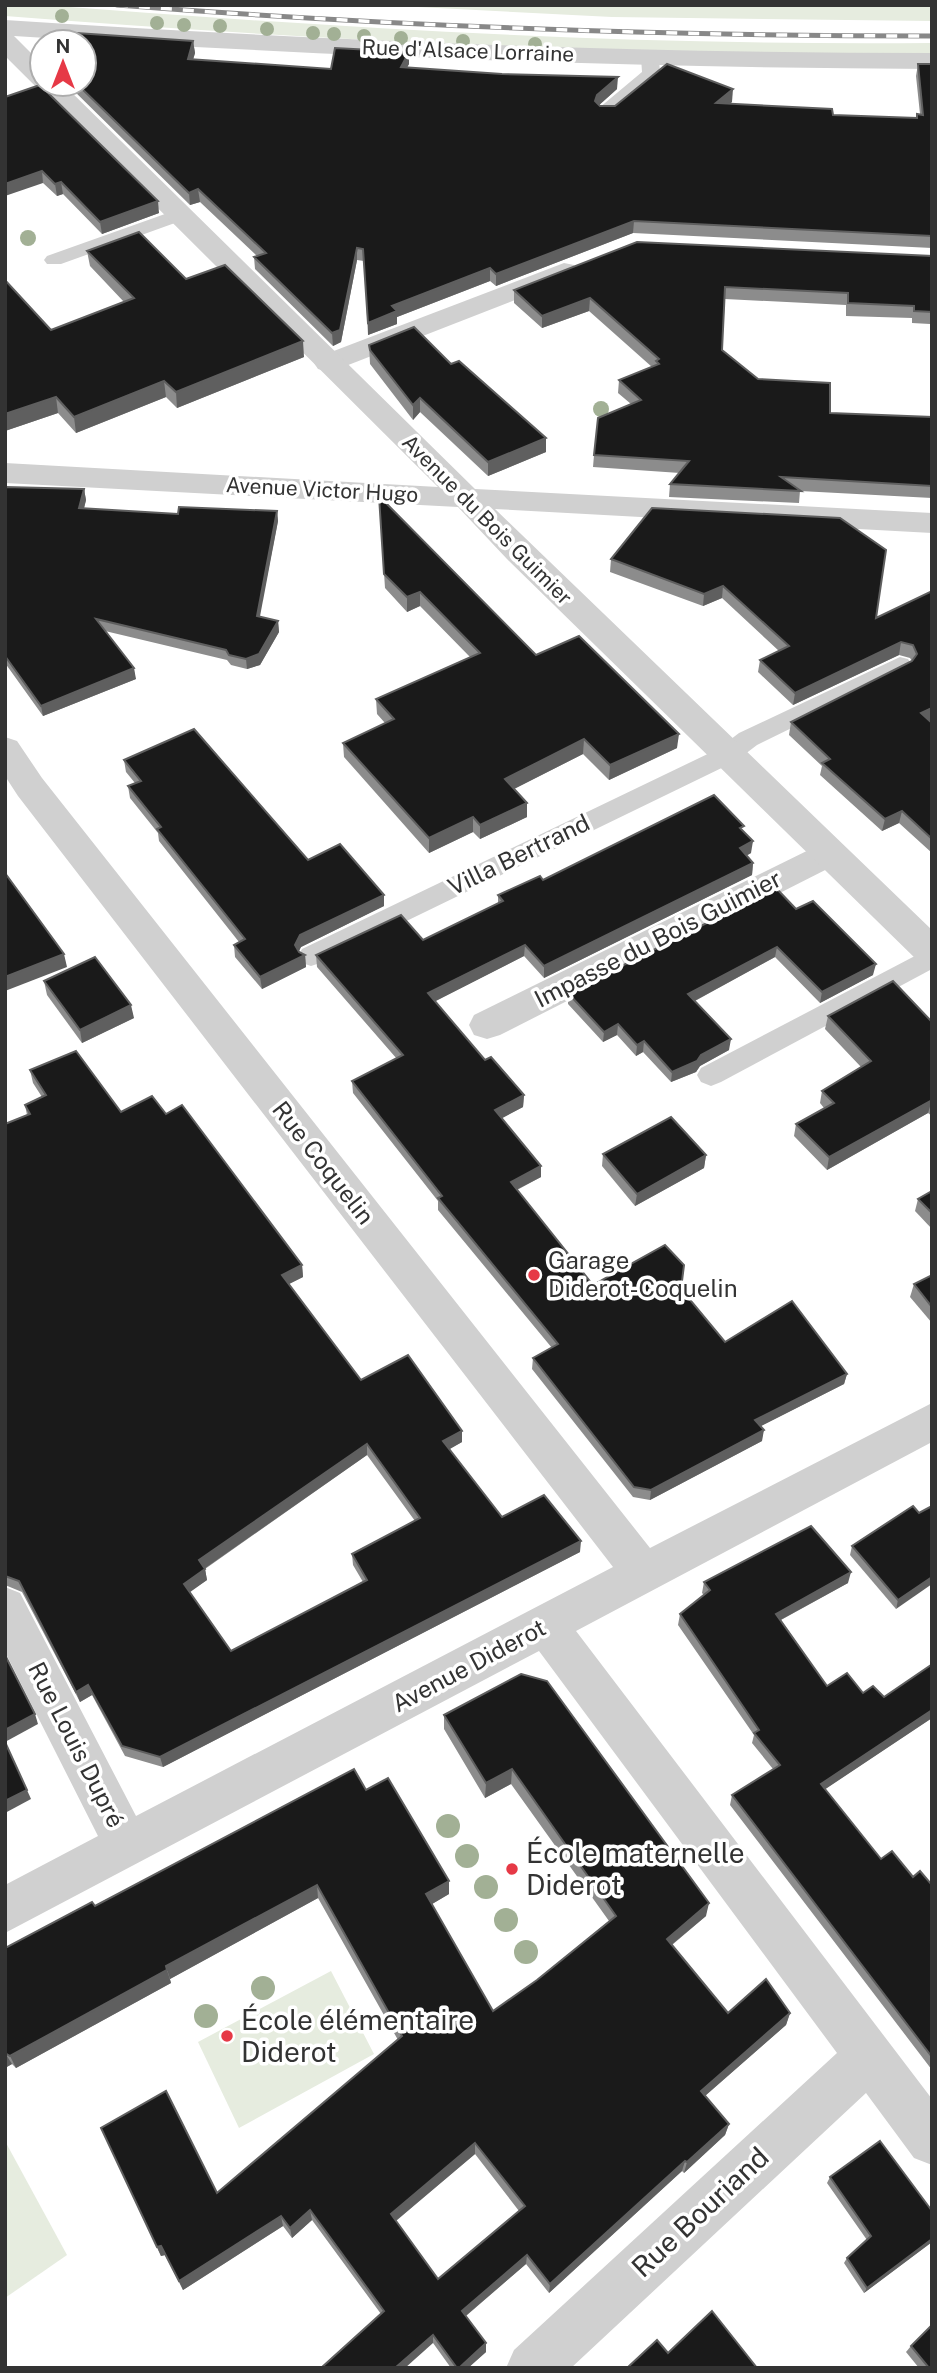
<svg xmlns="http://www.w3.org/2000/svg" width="937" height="2373" viewBox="0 0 937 2373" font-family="'Public Sans',sans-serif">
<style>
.green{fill:#e6ecdf}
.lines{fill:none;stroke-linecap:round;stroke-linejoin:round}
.service{fill:#d0d0d0;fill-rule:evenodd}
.minor{fill:#d0d0d0;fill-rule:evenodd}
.tertiary{fill:#d0d0d0;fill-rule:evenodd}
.rail-casing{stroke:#888;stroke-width:5}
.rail{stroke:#fff;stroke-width:3.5;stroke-dasharray:11;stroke-linecap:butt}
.tree{fill:#a2b095}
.wall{fill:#8c8c8c;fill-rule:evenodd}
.shaded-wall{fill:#5f5f5f}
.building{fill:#1a1a1a;stroke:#5f5f5f;stroke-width:2;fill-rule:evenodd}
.poi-dot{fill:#e63946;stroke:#fff;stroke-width:2.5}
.labels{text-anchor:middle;stroke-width:7;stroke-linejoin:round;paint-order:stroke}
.far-street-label{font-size:21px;fill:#333;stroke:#fff}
.street-label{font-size:24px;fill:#333;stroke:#fff}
.poi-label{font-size:24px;fill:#333;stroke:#fff;text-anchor:start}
.near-poi-label{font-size:28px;fill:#333;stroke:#fff;text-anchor:start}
.near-street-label{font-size:28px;fill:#333;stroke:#fff}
</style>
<rect width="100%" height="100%" fill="#fff"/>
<g class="green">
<path d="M5,5h38c295,23 592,41 889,38v10c-309,3 -619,-13 -927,-37z"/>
<polygon points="379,5 932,5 932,21 612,17"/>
<polygon points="331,1971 374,2054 239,2128 198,2042"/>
<polygon points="5,2141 67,2255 5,2298"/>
</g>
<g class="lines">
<g class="service">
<polygon points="650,51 659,57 660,74 658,78 613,116 599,116 597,112 599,108 642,72 641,57"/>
<polygon points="179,209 186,211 189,215 186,219 61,264 47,264 44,260 47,256"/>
<polygon points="900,657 908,659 912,665 908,671 757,745 736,761 320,963 311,966 302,963 298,956 302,949 718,749 739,733"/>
<polygon points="932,947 932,969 721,1082 711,1086 701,1082 697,1075 701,1068"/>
</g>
<g class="minor">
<polygon points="564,263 574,265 578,271 574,277 338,369 328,372 318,369 314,363 318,357"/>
<polygon points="5,737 17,741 42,778 650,1548 932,1403 932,1442 576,1631 932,2099 932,2165 914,2158 866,2093 571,2368 506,2368 514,2350 837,2053 539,1651 5,1933 5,1885 98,1836 5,1652 5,1587 20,1593 136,1816 613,1567 18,796 5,776"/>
<polygon points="829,840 841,844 846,853 841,862 500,1035 487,1039 474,1035 469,1025 474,1015"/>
</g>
<path class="tertiary" d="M5,20c309,20 617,33 927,33v16c-306,-1 -612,-13 -918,-33l28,28v20h21l412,405 457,24v20l-437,-24 437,421v35l-13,-3 -412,-403 -49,-52 -453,-24v-20l433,24 -433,-431z"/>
<g class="rail-casing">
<path id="rail" d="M117,5c271,21 543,31 815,31"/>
</g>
<use href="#rail" class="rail"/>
</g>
<g class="tree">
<circle cx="62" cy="16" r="7"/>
<circle cx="157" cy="23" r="7"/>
<circle cx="184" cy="25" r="7"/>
<circle cx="220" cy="26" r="7"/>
<circle cx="267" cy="29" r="7"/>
<circle cx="313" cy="33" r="7"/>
<circle cx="334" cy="34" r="7"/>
<circle cx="364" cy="36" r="7"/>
<circle cx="401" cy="38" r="7"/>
<circle cx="463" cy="41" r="7"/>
<circle cx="535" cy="44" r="7"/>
<circle cx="28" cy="238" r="8"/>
<circle cx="601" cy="409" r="8"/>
<circle cx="448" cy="1826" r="12"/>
<circle cx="467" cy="1856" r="12"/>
<circle cx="486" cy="1887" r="12"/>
<circle cx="506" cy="1920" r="12"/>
<circle cx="526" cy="1952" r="12"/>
<circle cx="263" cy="1988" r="12"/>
<circle cx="206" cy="2016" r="12"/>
</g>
<g class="wall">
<polygon points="193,41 195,53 193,60 331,69 409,64 407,67 617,89 599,105 600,106 732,102 729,104 833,115 917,118 917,114 920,114 916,76 918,64 932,64 932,248 633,233 496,286 490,281 397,317 397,324 368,335 364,261 357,260 341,342 333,346 255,269 254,257 257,256 200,202 190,205 67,84 84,84"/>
<polygon points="5,97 159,213 102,234 63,194 57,196 43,183"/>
<polygon points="87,251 186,279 304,357 177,408 166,397 76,433 58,413 5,431 51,330 124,302 90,266"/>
<polygon points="932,256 932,335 930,335 930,324 912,323 912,318 846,316 846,305 725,299 722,350 758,379 830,413 932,417 932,498 800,491 799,503 669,497 670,484 680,473 593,467 594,455 631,404 618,393 619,380 652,367 589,311 542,328 514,303 514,290"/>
<polygon points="369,345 451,364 546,452 488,476 420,412 413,420 370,364"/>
<polygon points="5,487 84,489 86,500 84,509 178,514 277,511 278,521 259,617 278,621 279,632 260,665 247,669 231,665 227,660 105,631 136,679 43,716 5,663"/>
<polygon points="379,496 536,655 677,748 609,780 583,754 514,789 527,817 480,839 473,832 429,853 344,757 343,743 385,723 377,714 376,699 470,657 420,606 407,612 385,588"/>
<polygon points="611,559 876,618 932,591 929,720 932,723 932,853 899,823 882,831 820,775 822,766 789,735 791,722 912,661 910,658 899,655 793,705 758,672 760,660 779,651 722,598 703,606 610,572"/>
<polygon points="124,760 308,860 384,906 301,947 298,952 305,955 306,967 262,989 235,957 234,945 239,942 159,841 158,833 130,798 128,786 135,783 126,772"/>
<polygon points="743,832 751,853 746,856 753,863 752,875 544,978 524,956 435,1001 485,1060 524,1095 523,1107 501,1118 541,1177 517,1190 593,1285 681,1289 725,1342 847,1374 844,1384 761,1426 762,1441 650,1500 633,1497 532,1369 533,1358 552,1348 438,1210 438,1201 353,1093 352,1081 397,1059 317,967 316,955 423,940 498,903 498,895 543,880"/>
<polygon points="796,909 873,975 820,1003 775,957 695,1001 729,1050 700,1066 696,1072 671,1082 643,1052 636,1056 617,1035 603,1042 568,1004 568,993"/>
<polygon points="44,981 134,1018 82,1043 47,995"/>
<polygon points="828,1016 932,1022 932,1116 928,1113 827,1170 794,1136 796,1124 824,1108 820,1103 822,1091 861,1067 825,1029"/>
<path d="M30,1070l91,42 45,2 136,151 1,12 -14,7 72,96 101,51v11l-13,7 53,68 78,35 -417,215 -38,-11 -33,-61 -12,7 -58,-110 -17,-7v-461l22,-9 -2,-10 17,-8 -9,-14zM367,1455l48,66 -63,33 1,11 10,17 -132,69 -42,-59 18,-12 -2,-11z"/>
<polygon points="603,1154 706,1155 704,1168 635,1206 602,1166"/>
<polygon points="932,1191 932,1229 915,1211 918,1199"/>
<polygon points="932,1275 932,1323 910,1297 914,1284"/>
<polygon points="932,1506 896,1609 850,1555 852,1546"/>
<polygon points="704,1582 848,1583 781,1620 827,1686 884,1697 932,1666 932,1718 825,1789 881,1859 913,1877 932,1885 932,2070 730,1805 732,1795 773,1769 752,1743 754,1735 678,1625 680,1614 704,1595 702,1593"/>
<path d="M444,1715l262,201 -34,29 56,68h62l-4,12 -81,71 24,28 -4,11 -41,38 -2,-2 -133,122 -23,-29 -60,52 20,27v9l-18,16h-17l-18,-25 -52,-29 -69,-94 -20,18 -9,-12 -100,64 -18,-35 -4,1 -60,-128 116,65 181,-153 -80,-142 -148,81 1,4 -155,85 -4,-4 -7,4v-120l90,-42 271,-116 83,91v13l-17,10 61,107 44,-31 72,-59 -98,-137 -26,14 -41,-69zM475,2154l44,57 -81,68 -42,-58z"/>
<polygon points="830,2177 932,2211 932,2242 864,2293 844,2263 847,2258 867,2240 827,2183"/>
<polygon points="911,2346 932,2368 919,2368 906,2352"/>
</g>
<g class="shaded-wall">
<polygon points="193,41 195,53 189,72 188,59"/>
<polygon points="409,52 409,64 401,79 401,67"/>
<polygon points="618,77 617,89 597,107 595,101 597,95"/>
<polygon points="733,89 732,102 715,115 716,103"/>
<polygon points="42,171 43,183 5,196 5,184"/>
<polygon points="61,182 63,194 57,196 55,184"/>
<polygon points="198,189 200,202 190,205 189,193"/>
<polygon points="158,201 159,213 102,234 100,222"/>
<polygon points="634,221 633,233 496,286 496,274"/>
<polygon points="357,248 357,260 341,342 333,346 332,333"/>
<polygon points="490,268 490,281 397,317 397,324 368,335 368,323 392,306"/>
<polygon points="590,298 589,311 542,328 542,316"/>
<polygon points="303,341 304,357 177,408 176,392"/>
<polygon points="164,381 166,397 76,433 74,417"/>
<polygon points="56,397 58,413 5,431 5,414"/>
<polygon points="420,398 420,412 413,420 413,405"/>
<polygon points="546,438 546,452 488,476 488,462"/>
<polygon points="84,489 86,500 81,519 79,508"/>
<polygon points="277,511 278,521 258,627 257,616"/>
<polygon points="723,586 722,598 703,606 704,594"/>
<polygon points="420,592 420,606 407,612 407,597"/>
<polygon points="278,621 279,632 260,665 247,669 246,659"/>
<polygon points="901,642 899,655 793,705 795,693"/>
<polygon points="134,668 136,679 43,716 41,706"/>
<polygon points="932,708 932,719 918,725 921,713"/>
<polygon points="679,734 677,748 609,780 610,765"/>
<polygon points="584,739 583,754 504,794 505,779"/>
<polygon points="527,803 527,817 480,839 480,825"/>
<polygon points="902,811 899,823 882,831 885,819"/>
<polygon points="473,817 473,832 429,853 429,838"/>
<polygon points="753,841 751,853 738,860 740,848"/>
<polygon points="753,863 752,875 544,978 544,966"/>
<polygon points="384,895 384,906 301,947 296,957 295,945 300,935"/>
<polygon points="525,945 524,956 428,1005 428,993"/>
<polygon points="777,947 775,957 687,1005 688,994"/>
<polygon points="64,954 67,967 5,991 5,977"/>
<polygon points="305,955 306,967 262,989 260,977"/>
<polygon points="876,964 873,975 820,1003 822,992"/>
<polygon points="131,1005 134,1018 82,1043 80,1030"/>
<polygon points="618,1024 617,1035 603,1042 604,1032"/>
<polygon points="731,1039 729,1050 700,1066 696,1072 671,1082 672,1072"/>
<polygon points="644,1041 643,1052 636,1056 637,1045"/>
<polygon points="524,1095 523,1107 495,1122 495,1110"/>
<polygon points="932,1100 928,1113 827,1170 829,1157"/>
<polygon points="706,1155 704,1168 635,1206 637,1194"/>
<polygon points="541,1166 541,1177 510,1193 511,1182"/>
<polygon points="302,1265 303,1277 283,1287 282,1275"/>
<polygon points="847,1374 844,1384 753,1430 755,1420"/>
<polygon points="764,1430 762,1441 650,1500 651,1490"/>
<polygon points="462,1431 462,1442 443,1453 443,1441"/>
<polygon points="367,1444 367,1455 201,1571 199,1560"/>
<polygon points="581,1541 580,1552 163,1767 160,1757"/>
<polygon points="205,1569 207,1580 186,1595 184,1584"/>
<polygon points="851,1572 848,1583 773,1624 776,1614"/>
<polygon points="932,1577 932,1584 896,1609 898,1600"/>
<polygon points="88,1685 92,1695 80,1702 76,1692"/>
<polygon points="932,1710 932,1718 818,1794 821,1784"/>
<polygon points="35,1714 38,1724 5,1742 5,1730"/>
<polygon points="512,1769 511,1784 485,1798 486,1783"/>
<polygon points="27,1790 31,1799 5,1813 5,1801"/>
<polygon points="449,1881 449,1894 427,1907 426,1894"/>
<polygon points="317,1885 318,1898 170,1979 166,1966"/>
<polygon points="709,1903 706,1916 664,1951 667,1939"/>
<polygon points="167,1970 171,1983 16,2068 10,2056"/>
<polygon points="790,2013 786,2025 698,2102 701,2091"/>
<polygon points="5,2053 12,2064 5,2068"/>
<polygon points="729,2124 725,2135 684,2173 687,2162"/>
<polygon points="475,2143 475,2154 392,2224 391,2214"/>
<polygon points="685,2161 682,2171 549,2293 550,2284"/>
<polygon points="310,2210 312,2220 292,2238 290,2228"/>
<polygon points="281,2216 283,2226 183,2290 179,2281"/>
<polygon points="932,2239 932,2242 864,2293 867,2288"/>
<polygon points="161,2246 165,2255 161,2256 157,2247"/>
<polygon points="527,2255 526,2264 462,2319 462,2311"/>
<polygon points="433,2335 433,2343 405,2368 395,2368"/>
<polygon points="486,2343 486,2352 468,2368 459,2368"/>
</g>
<g class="building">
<polygon points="76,33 193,41 188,59 331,69 335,48 409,52 401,67 502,74 618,77 597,95 595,101 600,106 615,106 667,64 733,89 716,103 832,109 833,115 917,118 917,114 923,115 918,64 932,64 932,236 634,221 496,274 490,268 392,306 397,311 368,323 363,249 357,248 340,330 332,333 254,257 266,253 198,189 189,193 77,84 84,84 84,42 73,42"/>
<polygon points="40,85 158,201 100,222 61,182 55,184 42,171 5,184 5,97"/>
<polygon points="139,232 186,279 225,265 303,341 176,392 164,381 74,417 56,397 5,414 5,280 51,330 134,298 87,251"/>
<polygon points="637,242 932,256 932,312 914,311 914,306 848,303 848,293 725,287 722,350 758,379 830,383 830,413 932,417 932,486 781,477 801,491 670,484 689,461 594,455 598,418 641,400 619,380 659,364 656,361 659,359 590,298 542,316 514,290"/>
<polygon points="414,327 451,364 459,361 546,438 488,462 420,398 413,405 370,350 369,345"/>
<polygon points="5,487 84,489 79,508 178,514 179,507 277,511 257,616 278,621 259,654 246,659 229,655 226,650 96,619 134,668 41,706 5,656"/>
<polygon points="379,496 536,655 579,636 679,734 610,765 584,739 505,779 527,803 480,825 473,817 429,838 343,743 394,719 376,699 480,653 420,592 407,597 384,574"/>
<polygon points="652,508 840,518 886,550 876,618 932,591 932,708 921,713 932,723 932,839 902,811 885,819 822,763 830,759 791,722 912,661 917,654 913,645 901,642 795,693 760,660 789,646 723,586 704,594 611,559"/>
<polygon points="194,729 308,860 340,844 384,895 300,935 295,945 299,952 305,955 260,977 234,945 245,939 157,829 161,827 128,786 141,781 124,760"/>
<polygon points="714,795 744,826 740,828 753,841 740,848 753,863 544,966 525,945 428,993 485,1060 491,1057 524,1095 495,1110 541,1166 511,1182 593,1285 665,1245 684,1265 681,1289 725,1342 792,1301 847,1374 755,1420 764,1430 651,1490 634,1487 533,1358 558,1344 438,1198 442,1196 352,1081 403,1055 316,955 401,915 423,940 503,901 498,895 540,876 543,880"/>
<polygon points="5,873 64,954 5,977"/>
<polygon points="776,888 796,909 813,901 876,964 822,992 777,947 688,994 731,1039 701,1055 697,1061 672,1072 644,1041 637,1045 618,1024 604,1032 568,993"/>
<polygon points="95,957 131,1005 80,1030 44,981"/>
<polygon points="893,981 932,1022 932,1100 829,1157 796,1124 834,1103 822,1091 871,1061 828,1016"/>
<path d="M76,1051l45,61 31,-16 14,18 16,-9 120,160 -20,10 79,105 47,-25 54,76 -19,10 59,76 42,-22 37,46 -421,216 -38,-11 -34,-61 -12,7 -57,-111 -14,-5v-452l25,-10 -5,-9 21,-10 -16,-25zM367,1444l53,74 -68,36 15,26 -136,71 -47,-67 21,-15 -6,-9z"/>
<polygon points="671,1117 706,1155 637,1194 603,1154"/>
<polygon points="932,1191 932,1213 918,1199"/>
<polygon points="932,1275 932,1307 914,1284"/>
<polygon points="913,1506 919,1513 932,1506 932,1577 898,1600 852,1546"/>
<polygon points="811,1526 851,1572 776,1614 827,1686 847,1673 863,1693 873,1686 884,1697 931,1665 932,1666 932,1710 821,1784 881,1859 892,1851 913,1877 920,1871 932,1885 932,2057 732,1795 780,1765 754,1733 759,1730 680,1614 710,1590 704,1582"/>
<polygon points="5,1655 35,1714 5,1730"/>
<path d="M521,1674l26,7 162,222 -42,36 61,74 38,-34 24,34 -89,78 28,33 -42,38 -2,-1 -135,123 -23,-29 -65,56 24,32 -27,25h-2l-24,-33 -38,33h-74l63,-57 -74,-101 -20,18 -9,-12 -102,65 -18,-35 -4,1 -56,-119 65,-37 51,102 185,-157 -85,-151 -151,81 1,4 -157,86 -5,-3v-105l87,-46 3,4 259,-137 12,21 22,-12 61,103 -23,13 67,117 44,-31 79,-64 -104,-147 -26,14 -42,-68zM475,2143l50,63 -87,73 -47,-65z"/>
<polygon points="5,1742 27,1790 5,1801"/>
<polygon points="880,2141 932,2211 932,2239 867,2288 847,2258 871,2236 830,2177"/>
<polygon points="712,2311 757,2368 627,2368 657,2340 668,2353"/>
<polygon points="932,2325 932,2368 929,2368 911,2346"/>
</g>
<g class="poi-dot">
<circle cx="534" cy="1275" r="7"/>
<circle cx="512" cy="1869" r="7"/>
<circle cx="227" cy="2036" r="7"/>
</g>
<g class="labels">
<g class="far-street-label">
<text transform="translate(468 51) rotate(2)" y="7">Rue d'Alsace Lorraine</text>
<text transform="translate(322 490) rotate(3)" y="7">Avenue Victor Hugo</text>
<text transform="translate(487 520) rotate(45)" y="7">Avenue du Bois Guimier</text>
</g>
<g class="street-label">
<text transform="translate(519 855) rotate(-26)" y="8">Villa Bertrand</text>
<text transform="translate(658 939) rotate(-27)" y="8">Impasse du Bois Guimier</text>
<text transform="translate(323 1163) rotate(52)" y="8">Rue Coquelin</text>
<text transform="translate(469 1666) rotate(-28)" y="8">Avenue Diderot</text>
<text transform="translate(76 1745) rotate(63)" y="8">Rue Louis Dupré</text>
</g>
<g class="poi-label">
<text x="548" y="1269">Garage<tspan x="548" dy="28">Diderot-Coquelin</tspan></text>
</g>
<g class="near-poi-label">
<text x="526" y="1863">École maternelle<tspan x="526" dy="32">Diderot</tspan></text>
<text x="241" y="2030">École élémentaire<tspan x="241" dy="32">Diderot</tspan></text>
</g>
<g class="near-street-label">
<text transform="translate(700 2212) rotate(-43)" y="10">Rue Bouriand</text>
</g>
</g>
<rect width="937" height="2373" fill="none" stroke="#333333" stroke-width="14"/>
<g transform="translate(63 63)"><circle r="33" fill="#ffffff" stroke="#adadad" stroke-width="2"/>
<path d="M0-5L12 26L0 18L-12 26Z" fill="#e63946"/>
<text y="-10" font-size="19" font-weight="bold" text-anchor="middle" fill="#333333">N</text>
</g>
</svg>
